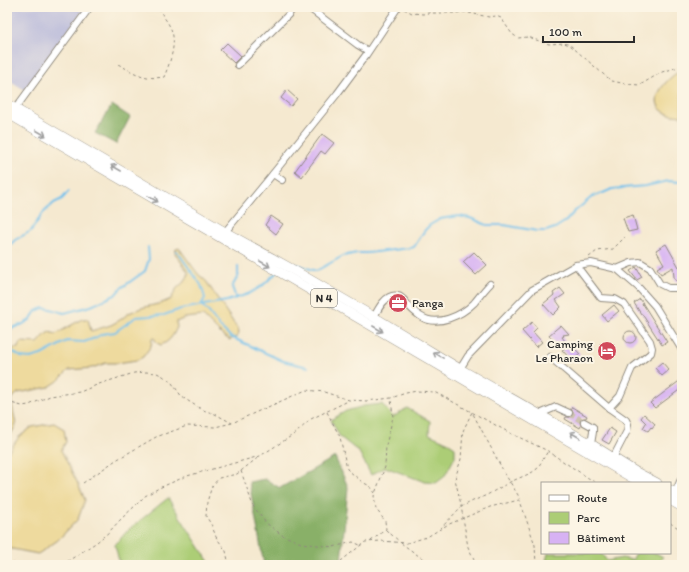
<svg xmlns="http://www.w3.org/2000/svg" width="689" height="572" viewBox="0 0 689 572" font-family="Itim,sans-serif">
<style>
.industrial{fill:#c2c2dc}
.green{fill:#accd76;stroke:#6c7c50}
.forest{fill:#89b067;stroke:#5a6e49}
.sand{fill:#eeda9e;stroke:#8c8264}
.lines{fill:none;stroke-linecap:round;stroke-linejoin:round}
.stream{stroke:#71c1ec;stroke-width:2}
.building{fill:#d7b2f3}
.minor-tunnel{stroke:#cdc3af;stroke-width:6;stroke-dasharray:6 3;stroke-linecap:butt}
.minor-casing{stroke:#908a7e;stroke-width:8}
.highway-casing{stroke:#908a7e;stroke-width:10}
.path{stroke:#908a7e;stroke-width:1;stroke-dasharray:3 3;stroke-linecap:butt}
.minor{stroke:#fff;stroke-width:6}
.highway{stroke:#fff;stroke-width:9}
.oneway{stroke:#a0a0a0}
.labels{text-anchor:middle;stroke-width:4;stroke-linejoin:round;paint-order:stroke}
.shield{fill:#fcf5e5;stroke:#6a6863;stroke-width:1}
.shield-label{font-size:11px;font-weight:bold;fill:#2b2b2b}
.poi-label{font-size:12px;fill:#2b2b2b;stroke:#fcf5e5;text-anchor:start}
</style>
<rect width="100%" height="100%" fill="#fcf5e5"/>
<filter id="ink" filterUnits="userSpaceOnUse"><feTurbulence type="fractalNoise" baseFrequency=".025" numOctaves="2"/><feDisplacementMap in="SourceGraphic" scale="8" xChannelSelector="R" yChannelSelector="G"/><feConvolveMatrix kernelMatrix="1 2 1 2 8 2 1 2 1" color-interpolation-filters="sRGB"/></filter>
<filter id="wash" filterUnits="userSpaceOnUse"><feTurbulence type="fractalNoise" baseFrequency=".012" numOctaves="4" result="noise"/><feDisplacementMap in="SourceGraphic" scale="16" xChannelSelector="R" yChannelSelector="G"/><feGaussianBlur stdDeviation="0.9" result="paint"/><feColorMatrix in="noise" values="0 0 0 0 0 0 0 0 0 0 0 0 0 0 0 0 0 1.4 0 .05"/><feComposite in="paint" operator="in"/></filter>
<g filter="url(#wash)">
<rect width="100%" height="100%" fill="#f5e9d0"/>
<polygon class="industrial" points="7,7 86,7 25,90 7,79"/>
<g class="green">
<polygon points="382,404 393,417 407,408 430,421 429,434 449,443 455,447 455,457 444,477 436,483 425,482 385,467 371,475 359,452 340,437 331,420 346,411 364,406"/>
<polygon points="168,498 211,565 120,565 115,545 128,530"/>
<polygon points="548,553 601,553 607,561 622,558 632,560 636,553 656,553 663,557 655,565 545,565"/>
</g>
<g class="forest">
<polygon points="112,105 130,117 116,144 95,133"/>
<polygon points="335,457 348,487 341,561 336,565 264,565 249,482 265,479 280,488"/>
</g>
<g class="sand">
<path d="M682,70v46c-8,-1 -18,-1 -23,-9 -8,-13 12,-32 23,-37z"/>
<path d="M179,248l19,26 8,7 33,50 -1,5 -8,4 -8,-5 -19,-19 -18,2 -9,4 1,5c-4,9 -7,14 -16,18l-4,-2 -3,-5 -2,1 -1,7 -8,11 -6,3 -20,3h-11l-14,5 -23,2 -11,11 -9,6 -31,6 -7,6 5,26 -5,9 -4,3v-88l11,-1 2,-6 18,1 7,-8 4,-3 7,2 26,-15h6l3,12 20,-6 9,-5 9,-7 12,-5 21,-5 9,-4 6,-11 7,-6 4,-6v-4l-13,-19 1,-4z"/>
<polygon points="54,423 64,429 66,442 61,450 78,484 85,500 78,519 58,540 38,554 7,548 7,454 19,437 32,427"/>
</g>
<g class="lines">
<g class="stream">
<polyline points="7,248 15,240 31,231 43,213 54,203 62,199 69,191"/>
<polyline points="177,251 201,285 205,298 201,305 208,311 220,327 231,337 283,361 308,367"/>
<polyline points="291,264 299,265 316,271 343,256 357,253 367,253 410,248 414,247 425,230 430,225 440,219 458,216 470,218 487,225 504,225 537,231 546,231 555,228 566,221 574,212 593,196 603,193 612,189 645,186 669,181 679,182 682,181"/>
<polyline points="236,298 232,287 238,276 238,266"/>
<polyline points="7,330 23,324 30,320 36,311 43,308 51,309 64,313 91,306 115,295 120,289 145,271 149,259 148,247"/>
<polyline points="7,353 13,352 21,357 30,358 41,355 67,341 84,342 95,338 102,334 115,332 136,317 164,315 181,309 227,301 248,294 262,286 276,273"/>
</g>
</g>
<g id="blocks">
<g class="building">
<polygon points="227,43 241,56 234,63 220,50"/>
<polygon points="287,90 297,99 291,106 281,98"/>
<polygon points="322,134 334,143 325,154 321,151 302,177 295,171"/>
<polygon points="633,215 637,230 628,232 623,218"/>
<polygon points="271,216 283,224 276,234 265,225"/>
<polygon points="666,244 679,267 682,267 682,283 680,283 675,280 674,277 673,267 661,274 657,268 664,264 656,250"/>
<polygon points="474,252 487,265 476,275 463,262"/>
<polygon points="636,267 642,277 637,280 630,271"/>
<polygon points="560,288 565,294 556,300 561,307 553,315 543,304 554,295 553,293"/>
<polygon points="640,299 643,303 642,305 643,304 667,342 662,345 642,314 641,314 634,303"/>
<polygon points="614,305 619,311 607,321 602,315"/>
<polygon points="532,322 537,328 533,332 542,342 536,347 522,331"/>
<polygon points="561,325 569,334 563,335 564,336 562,337 568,345 570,343 580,354 572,361 562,350 565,348 558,341 555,343 549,335"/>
<circle cx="630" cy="337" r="6"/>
<polygon points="662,362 669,370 662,376 655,368"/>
<polygon points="682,379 682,388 655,408 650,403"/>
<polygon points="572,407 587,416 586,418 584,418 580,420 580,422 581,426 580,428 565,419 566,417 570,417 573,415 573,412 571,409"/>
<polygon points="644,414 655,424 652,428 651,427 648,431 643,428 646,423 641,418"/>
<polygon points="610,428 616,432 609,444 602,440"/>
</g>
</g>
</g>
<g filter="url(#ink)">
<use href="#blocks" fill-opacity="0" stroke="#908a7e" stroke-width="1"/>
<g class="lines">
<polyline class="minor-tunnel" points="569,413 584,422"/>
<g class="minor-casing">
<g id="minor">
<polyline points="308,7 358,45 368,51"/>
<polyline points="238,65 288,15 294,7"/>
<polyline points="15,109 90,7"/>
<polyline points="273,174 282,180"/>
<polyline points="225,232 268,180 337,94 366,55 398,7"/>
<polyline points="576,265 601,298 615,299 624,304 650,341 652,348 651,353 632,368 620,396 609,408"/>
<polyline points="617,269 631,263 640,262 650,268 660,284 668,288 678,288 682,287"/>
<path d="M374,317c4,-8 12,-24 24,-21 5,1 7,6 11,10 3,4 7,7 11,10 17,12 42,-1 54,-13 5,-6 10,-13 16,-19"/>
<polyline points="550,357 609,408 626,420 628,424 627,431 613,458"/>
<polyline points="460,369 468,356 532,290 576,265 591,263 617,269 639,288 655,306 682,350"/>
<polyline points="540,414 556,407 569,413"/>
<polyline points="584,422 593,427 593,432 591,444"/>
<polyline points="674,495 682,477"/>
</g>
</g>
<g class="highway-casing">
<g id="highway">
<polyline points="7,104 225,232 290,268 374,317 460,369 591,444 636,472 657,483"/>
<polyline points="7,113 641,483"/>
<polyline points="670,490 682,497"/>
<polyline points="670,500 682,507"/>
</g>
</g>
<g class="path">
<polyline points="404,9 412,13 423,14 428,13 455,13 464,12 489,17 496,16 501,18 512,34 518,38 528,37 542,42 549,44 564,43 570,45 603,74 612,81 626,84 640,85 662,72 682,66"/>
<path d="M118,64c16,9 27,16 46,13 6,-14 14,-36 6,-50 -3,-7 -9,-12 -11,-20"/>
<polyline points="589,257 597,251 613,249 625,237"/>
<polyline points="7,402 22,406 29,405 50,396 80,392 99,384 134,373 146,372 157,373 163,376 172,383 182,397 196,406 203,410 215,414 232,423"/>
<polyline points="327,412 340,437 347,469 362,482 370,486 375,493"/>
<polyline points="241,471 253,506 266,523 282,535 301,543 333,547 353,542 360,545"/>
<polyline points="83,483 116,460 156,437 187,426 215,427 232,423 306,390 324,392 349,400 367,401 391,398 406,393 417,391 434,392 444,397 510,433 548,451 561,460 596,483"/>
<polyline points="670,523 682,530"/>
<polyline points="440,529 461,507 473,501 487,495 510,482 531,473 537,469 548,451"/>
<polyline points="386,530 399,541"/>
<polyline points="371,541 386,529 385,521 376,509 374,496 385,467 386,445 393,417 391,399"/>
<polyline points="401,543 423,559 428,565"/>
<polyline points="7,561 19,565"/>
<polyline points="62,565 97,542 109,532 121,519 136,505 145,496 159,488 187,476 260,456 296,433 311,419 348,401"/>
<polyline points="229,565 226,551 216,537 212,526 206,516 207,502 212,486 219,478 237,474 260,456"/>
<polyline points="336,565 365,542 381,541 407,543 427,537 447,525 490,507 519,500"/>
<polyline points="477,565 468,547 460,500 455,479 461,459 463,431 472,412 505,474 518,495 535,545 536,565"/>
</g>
<use href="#minor" class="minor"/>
<use href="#highway" class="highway"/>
</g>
<defs><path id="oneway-shaft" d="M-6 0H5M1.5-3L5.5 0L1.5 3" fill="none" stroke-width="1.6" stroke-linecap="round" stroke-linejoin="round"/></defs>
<g class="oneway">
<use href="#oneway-shaft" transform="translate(41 133) rotate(30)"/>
<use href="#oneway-shaft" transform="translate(116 168) rotate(-150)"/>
<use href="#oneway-shaft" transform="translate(153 199) rotate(30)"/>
<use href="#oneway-shaft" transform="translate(265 264) rotate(30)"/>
<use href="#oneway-shaft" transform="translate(378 329) rotate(30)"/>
<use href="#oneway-shaft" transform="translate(438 355) rotate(-149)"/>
<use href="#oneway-shaft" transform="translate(575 435) rotate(-150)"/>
</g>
</g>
<defs>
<g id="office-disc" transform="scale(1)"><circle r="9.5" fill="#d1495b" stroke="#fcf5e5"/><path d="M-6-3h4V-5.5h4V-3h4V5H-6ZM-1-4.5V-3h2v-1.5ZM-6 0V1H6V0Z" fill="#fff"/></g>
<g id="hotel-disc" transform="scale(1)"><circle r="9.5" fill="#d1495b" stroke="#fcf5e5"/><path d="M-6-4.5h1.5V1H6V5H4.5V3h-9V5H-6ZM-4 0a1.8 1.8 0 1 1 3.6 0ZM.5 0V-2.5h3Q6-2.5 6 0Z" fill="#fff"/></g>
</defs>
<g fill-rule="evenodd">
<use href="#office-disc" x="398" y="303"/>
<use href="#hotel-disc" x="607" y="351"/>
</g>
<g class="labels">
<rect class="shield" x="311" y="289" width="26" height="18" rx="3"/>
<g class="shield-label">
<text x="324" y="302">N 4</text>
</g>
<g class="poi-label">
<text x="412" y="307">Panga</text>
<text x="593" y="348" text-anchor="end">Camping<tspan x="593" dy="14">Le Pharaon</tspan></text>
</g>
</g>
<rect width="689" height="572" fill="none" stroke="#fcf5e5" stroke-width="24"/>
<rect x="541" y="482" width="130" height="72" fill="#fcf5e5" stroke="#a8a49b"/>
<rect x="549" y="495" width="20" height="6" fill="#ffffff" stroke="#a8a49b"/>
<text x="577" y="502" font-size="12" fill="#2b2b2b">Route</text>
<rect x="549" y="512" width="20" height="12" fill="#accd76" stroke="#a8a49b"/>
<text x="577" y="522" font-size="12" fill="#2b2b2b">Parc</text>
<rect x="549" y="532" width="20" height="12" fill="#d7b2f3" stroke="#a8a49b"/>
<text x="577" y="542" font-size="12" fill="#2b2b2b">Bâtiment</text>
<path d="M543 36v6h91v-6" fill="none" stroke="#2b2b2b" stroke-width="2"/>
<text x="549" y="36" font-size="12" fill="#2b2b2b" stroke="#fcf5e5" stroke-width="3" paint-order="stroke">100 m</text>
</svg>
